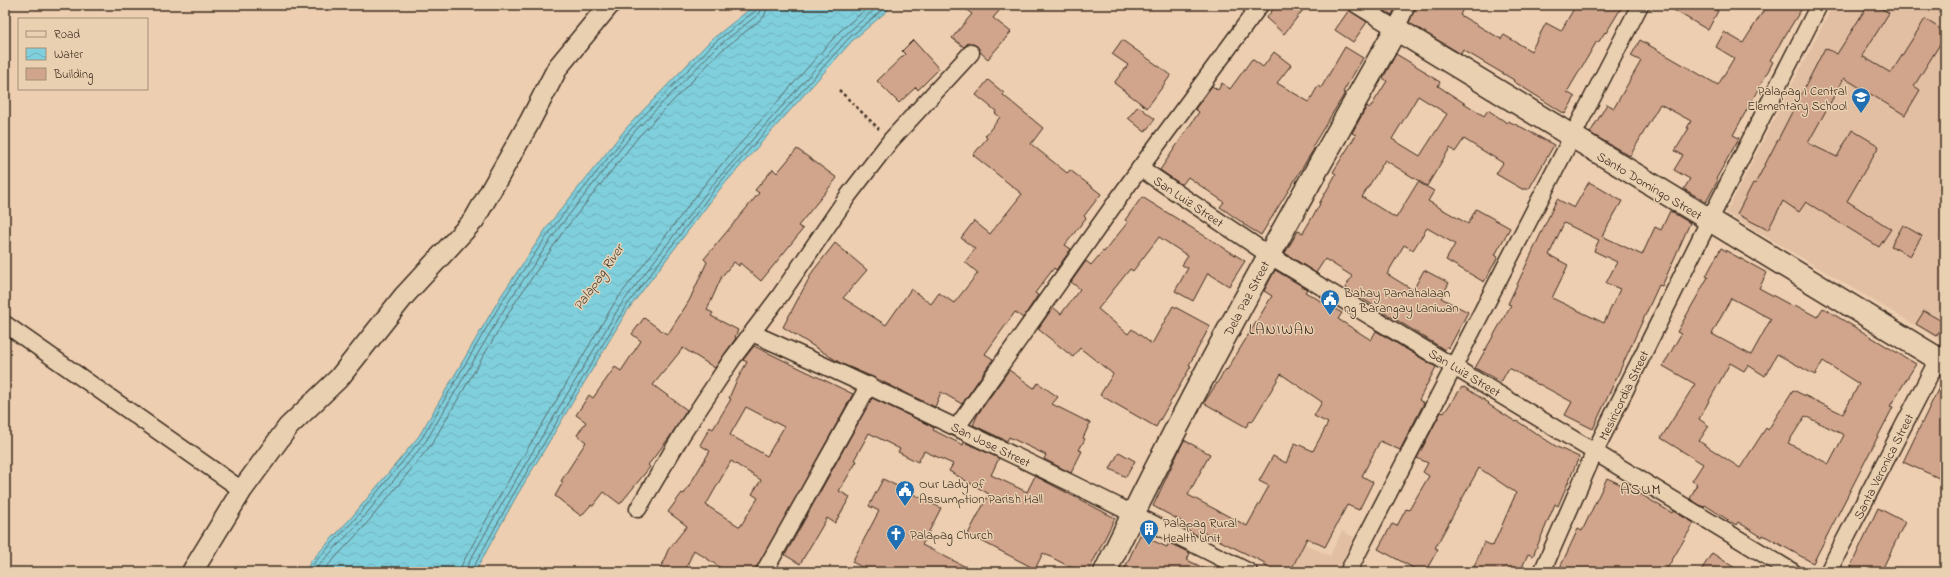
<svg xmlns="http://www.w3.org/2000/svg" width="1950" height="577" viewBox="0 0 1950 577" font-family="'Indie Flower',sans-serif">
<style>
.built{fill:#e2bfa2}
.water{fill:url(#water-waves);stroke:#648d91}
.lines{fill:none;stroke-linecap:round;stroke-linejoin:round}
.shore{stroke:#576c6a;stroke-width:1}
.building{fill:#d1a58c;stroke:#3b2a1e;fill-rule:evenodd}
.minor-casing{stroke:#3b2a1e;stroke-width:19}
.tertiary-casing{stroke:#3b2a1e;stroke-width:23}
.primary-casing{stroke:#3b2a1e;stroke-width:25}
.path{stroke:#3b2a1e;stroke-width:2.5;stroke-dasharray:3 3;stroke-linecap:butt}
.minor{stroke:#e9d0b1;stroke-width:16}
.tertiary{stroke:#e9d0b1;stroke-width:20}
.primary{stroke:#e9d0b1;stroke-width:22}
.labels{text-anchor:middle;stroke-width:3;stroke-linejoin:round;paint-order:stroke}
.poi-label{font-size:13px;fill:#3b2a1e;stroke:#e9d0b1;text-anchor:start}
.street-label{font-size:13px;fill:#3b2a1e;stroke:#e9d0b1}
.water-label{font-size:14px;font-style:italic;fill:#45433b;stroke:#e9d0b1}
.quarter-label{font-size:15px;letter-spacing:1px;fill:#3b2a1e;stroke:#e9d0b1}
</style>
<defs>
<pattern id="water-waves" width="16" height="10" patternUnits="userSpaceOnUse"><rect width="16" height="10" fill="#80cfdd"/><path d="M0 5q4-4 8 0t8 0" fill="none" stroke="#70b2bd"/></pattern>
</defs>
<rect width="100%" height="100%" fill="#edceb0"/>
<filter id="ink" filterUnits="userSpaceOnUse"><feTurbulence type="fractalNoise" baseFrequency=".025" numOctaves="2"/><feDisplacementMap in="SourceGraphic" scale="8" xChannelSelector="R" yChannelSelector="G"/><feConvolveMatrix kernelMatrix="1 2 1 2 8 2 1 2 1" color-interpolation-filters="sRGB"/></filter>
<g filter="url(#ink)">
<g class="built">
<polygon points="1833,5 1932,5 1945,15 1945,343 1726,213"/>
<polygon points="1342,531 1354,537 1337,572 1291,572 1305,544 1330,556"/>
</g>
<polygon class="water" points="755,5 894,5 852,41 720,189 627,311 516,497 475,572 305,572 311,561 351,518 419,436 501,296 550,223 628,126 711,40"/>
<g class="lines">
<g class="shore">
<polyline points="309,572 314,563 354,520 422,438 504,298 554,226 631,129 714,43 756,10 757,5"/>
<polyline points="315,572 318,566 358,524 426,441 509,301 558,229 634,132 717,47 760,13 762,5"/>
<polyline points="322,572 363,528 431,445 514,304 563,232 639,136 721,51 764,17 768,5"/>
<polyline points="460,572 462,564 503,490 615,302 709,179 840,31 871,5"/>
<polyline points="466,572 467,566 508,493 620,306 714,183 845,35 880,5"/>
<polyline points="471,572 513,495 624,309 717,186 849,38 888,5"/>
</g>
</g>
<g class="building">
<polygon points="960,5 1004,5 993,18 1011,32 988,59 980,52 977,46 969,42 964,47 952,38 972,14"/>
<polygon points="1277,5 1307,5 1284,34 1266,18"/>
<polygon points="1375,5 1397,5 1392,15"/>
<polygon points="1416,5 1465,5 1460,15 1501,39 1504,35 1531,51 1546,23 1561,31 1576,5 1623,5 1606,33 1605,32 1598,43 1597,41 1567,92 1575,97 1565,114 1513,81 1514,80 1463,50 1461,54 1409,23"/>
<polygon points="1665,5 1707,5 1718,11 1708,30"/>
<polygon points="1767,5 1804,5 1770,60 1773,62 1733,135 1739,138 1716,179 1718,180 1706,202 1684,189 1690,179 1674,170 1683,155 1675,151 1689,128 1687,128 1691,121 1660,104 1630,156 1590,133 1607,104 1614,108 1641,61 1631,56 1640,40 1718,85 1734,58 1716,47 1724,32 1743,43"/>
<polygon points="1868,5 1876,5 1889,13 1862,56 1891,73 1925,19 1945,32 1945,36 1914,86 1920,90 1905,115 1844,78 1808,143 1837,157 1852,130 1879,146 1847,201 1891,229 1879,247 1806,202 1799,212 1783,201 1768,230 1737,214 1753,183 1755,184 1825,48 1837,54"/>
<polygon points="1349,10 1367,22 1353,42 1335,30"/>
<polygon points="913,40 939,69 918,90 916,87 899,103 877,81 905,54 902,51"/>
<polygon points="1122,40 1171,75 1147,108 1114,83 1128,65 1112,54"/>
<polygon points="1345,47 1363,58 1343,92 1345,93 1312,147 1314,149 1312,152 1261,235 1243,224 1243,223 1220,207 1224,202 1188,177 1182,185 1160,170 1199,112 1195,109 1212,86 1218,90 1222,83 1230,89 1252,59 1263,67 1274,52 1291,65 1277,83 1309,102 1318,86 1321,88"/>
<path d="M1396,54l30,18 -1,1 15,9 -2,4 46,30 4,-6 19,13 1,-2 15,7 31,17 -25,44h-7l-26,-15 7,-11 -39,-24 -9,13 -5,-4 -23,38 -42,-26 -23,37 34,21 22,-36 16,9 -6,10 40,23 8,-15 34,19 -15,27 3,2 -14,25 -38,-22 9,-16 -28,-16 -14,22 -9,-5 -17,29 26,16 11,-20 25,13 -8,15 27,14 -19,36 -2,-2 -2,4 -100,-62 7,-12 -27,-17 -9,14 -31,-20 13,-22 5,2 17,-29h-1l17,-30 -3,-2 23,-37 -4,-2 15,-27 3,2 17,-27 -4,-3zM1418,96l29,18 -27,42 -28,-17z"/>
<polygon points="988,80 1004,93 1003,95 1043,128 1031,144 1067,173 1070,170 1101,194 1084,216 1086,218 1065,245 1071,249 1056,270 1054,268 1035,293 1038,295 1023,318 1015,312 985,354 993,359 962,404 941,392 935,407 873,377 842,364 783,327 813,271 835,243 867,270 843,298 886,325 911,289 931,304 939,293 954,303 978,273 965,262 975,249 961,238 974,221 990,234 1022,194 973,155 987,138 985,136 1000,117 995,113 996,111 976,95"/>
<polygon points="1138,106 1155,119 1145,132 1128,118"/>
<polygon points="797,149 837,178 798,226 803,229 761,281 740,263 739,266 734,262 722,276 707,310 713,313 711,316 738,330 735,337 736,338 715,368 683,348 653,385 687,410 669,438 648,465 650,467 620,504 604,492 593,506 591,505 581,516 555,496 563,482 561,481 586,442 577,435 586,422 576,415 589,395 593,398 615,367 621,371 641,341 632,334 644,318 665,333 668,334 689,301 707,262 704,259 759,193 755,190 773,169 777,173"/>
<path d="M1589,182l33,19 -20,35 40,19 13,-28 6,3 9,-19 20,12 -28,63 -3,-1 -66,144 -28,-14 7,-13 -33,-18v1l-30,-17 -8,14 -26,-14 36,-63 -3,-1 49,-105 17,9zM1564,223l35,17 -5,11 23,11 -11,21 14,6 -16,34 -52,-25 16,-33 -19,-10z"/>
<polygon points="1142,197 1245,261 1229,286 1208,273 1193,301 1175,291 1188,268 1182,265 1188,256 1159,237 1133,271 1130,269 1098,309 1128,334 1132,329 1152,344 1173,306 1210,326 1189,365 1191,366 1156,427 1100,395 1113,374 1080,348 1073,357 1038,329 1053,307 1061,314 1080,289 1071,282 1086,261 1091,265 1103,251 1104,252 1128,222 1125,220"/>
<polygon points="1903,225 1922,236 1910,256 1891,246"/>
<path d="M1721,248l46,25 -8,15 35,19 1,-2 22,12 6,-9 93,56 -26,42 3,1 -80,156 -50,-28 -1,2 -24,-15 -2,3 -31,-20 -2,2 -13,-8 7,-15 -5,-3 11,-17 -42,-26 34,-54 -32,-18 18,-32 -4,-2 31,-55 -2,-1zM1731,298l40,21 -20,36 -39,-21zM1777,354l38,21 8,-14 36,23 -16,30 -50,-24 -25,40 -2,-2 -26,40 -41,-27 10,-15 -10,-7 31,-56 14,8 4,-6 17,11zM1805,416l39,19 -15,29 -41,-21z"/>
<polygon points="1275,270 1307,289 1305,292 1342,313 1338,319 1371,340 1376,331 1436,367 1419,400 1424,403 1400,450 1380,441 1362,476 1373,482 1359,510 1347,505 1325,547 1307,538 1290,572 1276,572 1264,565 1265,563 1200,531 1198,536 1178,526 1181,521 1153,506 1184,440 1210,454 1188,495 1247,526 1269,486 1259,481 1273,456 1286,463 1295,443 1313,451 1328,423 1314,416 1322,402 1281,374 1252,422 1250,421 1246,427 1204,403 1226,369 1227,370 1272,296 1264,291"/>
<polygon points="1924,311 1945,323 1936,336 1916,324"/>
<path d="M754,346l99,48 -98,178h-28l-33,-22 -10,22h-25l9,-22 19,-24 -19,-14 14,-19 2,1 26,-43 -10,-6 10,-18 3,2 18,-30 -2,-1 7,-16 11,-20 -4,-2zM746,407l38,20 -17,29 -37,-21zM731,461l30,19 -9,14 6,4 -18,29 -34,-22z"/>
<polygon points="1009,370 1034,388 1038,383 1058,397 1052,404 1090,423 1083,438 1085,439 1079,450 1082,451 1071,473 1044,459 1046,455 1009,437 1007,441 973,425 978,414"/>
<polygon points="1945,375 1945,466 1939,478 1903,462"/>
<polygon points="1462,387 1464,388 1464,387 1489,403 1488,404 1516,422 1517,421 1557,447 1579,457 1558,506 1555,504 1533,556 1528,554 1520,572 1472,572 1484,542 1493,546 1516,493 1479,468 1435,548 1438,549 1425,572 1421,572 1378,549 1392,524 1397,526 1406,509 1409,510 1429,476 1423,472 1428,463 1417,458 1441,412 1444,413"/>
<polygon points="872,398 927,424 934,428 933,430 963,445 964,442 999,458 991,475 1027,492 1035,476 1115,518 1088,572 1080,572 1043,553 1035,569 968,534 989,494 949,471 953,464 924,451 918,462 898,452 900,449 869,433 854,460 857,461 839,491 850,497 835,523 827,518 800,564 785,555"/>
<polygon points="1119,452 1135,461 1126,477 1110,469"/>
<polygon points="1607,478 1637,492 1672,513 1673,511 1694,523 1665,572 1558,572 1578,529 1582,531"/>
<polygon points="883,479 941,508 922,545 976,572 872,572 852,562 879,511 869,506"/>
<polygon points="1878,508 1905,522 1881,572 1848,572"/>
<polygon points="1140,535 1167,547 1169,543 1190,553 1187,560 1212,572 1123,572"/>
<polygon points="1712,553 1741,572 1700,572"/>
</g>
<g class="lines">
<g class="minor-casing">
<g id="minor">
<polyline points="1357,5 1396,29 1407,5"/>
<polyline points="1140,168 1269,255 1793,572"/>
<polyline points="5,324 242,490"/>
<path d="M752,333c168,75 333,156 497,239"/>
<polyline points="957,427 1140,168 1260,5"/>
<polyline points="638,509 683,433 732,359 779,297 848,196 891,140 971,53"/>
<polyline points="764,572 869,385"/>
<polyline points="1348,572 1640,5"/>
<polyline points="1542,572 1595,451 1709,221 1819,5"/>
<polyline points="1828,572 1938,359"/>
</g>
</g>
<g class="tertiary-casing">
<polyline id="tertiary" points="192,572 242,490 288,427 339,378 404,296 474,220 529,123 558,67 609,5"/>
</g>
<g class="primary-casing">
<path id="primary" d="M1105,572c88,-185 190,-364 291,-543l549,334"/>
</g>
<polyline class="path" points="839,90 879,129"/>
<use href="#minor" class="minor"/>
<use href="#tertiary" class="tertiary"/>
<use href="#primary" class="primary"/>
</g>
</g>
<defs>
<g id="school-pin" transform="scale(1)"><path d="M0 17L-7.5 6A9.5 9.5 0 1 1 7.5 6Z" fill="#1f6fb2" stroke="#e9d0b1"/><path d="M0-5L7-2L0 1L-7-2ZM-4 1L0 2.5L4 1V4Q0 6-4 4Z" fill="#fff"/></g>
<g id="civic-pin" transform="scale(1)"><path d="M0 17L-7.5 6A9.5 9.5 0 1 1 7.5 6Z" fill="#1f6fb2" stroke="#e9d0b1"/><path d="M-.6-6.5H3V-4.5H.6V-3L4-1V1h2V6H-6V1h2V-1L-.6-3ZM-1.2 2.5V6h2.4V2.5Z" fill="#fff"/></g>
<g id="building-pin" transform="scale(1)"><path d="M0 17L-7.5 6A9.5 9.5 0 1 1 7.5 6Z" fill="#1f6fb2" stroke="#e9d0b1"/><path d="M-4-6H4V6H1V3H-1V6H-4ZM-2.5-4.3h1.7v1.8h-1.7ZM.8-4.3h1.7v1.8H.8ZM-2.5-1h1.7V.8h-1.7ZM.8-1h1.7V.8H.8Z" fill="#fff"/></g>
<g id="church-pin" transform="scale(1)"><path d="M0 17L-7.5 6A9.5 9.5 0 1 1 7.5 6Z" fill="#1f6fb2" stroke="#e9d0b1"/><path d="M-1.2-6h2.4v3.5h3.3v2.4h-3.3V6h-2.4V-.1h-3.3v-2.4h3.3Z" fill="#fff"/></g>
</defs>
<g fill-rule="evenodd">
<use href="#school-pin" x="1861" y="97"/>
<use href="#civic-pin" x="1330" y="299"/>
<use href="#civic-pin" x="905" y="490"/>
<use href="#building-pin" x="1149" y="529"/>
<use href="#church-pin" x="896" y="534"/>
</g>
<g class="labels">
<g class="poi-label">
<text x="1847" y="95" text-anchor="end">Palapag I Central<tspan x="1847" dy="15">Elementary School</tspan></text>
<text x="1344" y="297">Bahay Pamahalaan<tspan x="1344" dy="15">ng Barangay Laniwan</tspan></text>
<text x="919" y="488">Our Lady of<tspan x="919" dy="15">Assumption Parish Hall</tspan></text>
<text x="1163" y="527">Palapag Rural<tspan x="1163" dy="15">Health Unit</tspan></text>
<text x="910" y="539">Palapag Church</text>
</g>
<g class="street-label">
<text transform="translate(1650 185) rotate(31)" y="5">Santo Domingo Street</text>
<text transform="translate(1189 201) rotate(34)" y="5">San Luiz Street</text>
<text transform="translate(1246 298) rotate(-62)" y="5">Dela Paz Street</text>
<text transform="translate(1465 372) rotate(31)" y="5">San Luiz Street</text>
<text transform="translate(1623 395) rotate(-64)" y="5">Mesiricordia Street</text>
<text transform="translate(991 444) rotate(26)" y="5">San Jose Street</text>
<text transform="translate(1883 466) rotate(-63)" y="5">Santa Veronica Street</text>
</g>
<g class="water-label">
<text transform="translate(598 277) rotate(-55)" y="5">Palapag River</text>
</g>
<g class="quarter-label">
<text x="1282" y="334">LANIWAN</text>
<text x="1641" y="494">ASUM</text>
</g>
</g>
<rect width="1950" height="577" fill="none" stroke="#e9d0b1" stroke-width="20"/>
<rect x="10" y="10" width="1930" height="557" fill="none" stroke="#3b2a1e" stroke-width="1.5" filter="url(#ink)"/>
<rect x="18" y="18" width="130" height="72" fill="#e9d0b1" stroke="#a38e76"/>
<rect x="26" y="31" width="20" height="6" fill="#e9d0b1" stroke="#a38e76"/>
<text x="54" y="38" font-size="12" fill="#3b2a1e">Road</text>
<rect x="26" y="48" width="20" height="12" fill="url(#water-waves)" stroke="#a38e76"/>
<text x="54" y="58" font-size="12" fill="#3b2a1e">Water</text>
<rect x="26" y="68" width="20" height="12" fill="#d1a58c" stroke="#a38e76"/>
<text x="54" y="78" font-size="12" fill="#3b2a1e">Building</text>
</svg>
